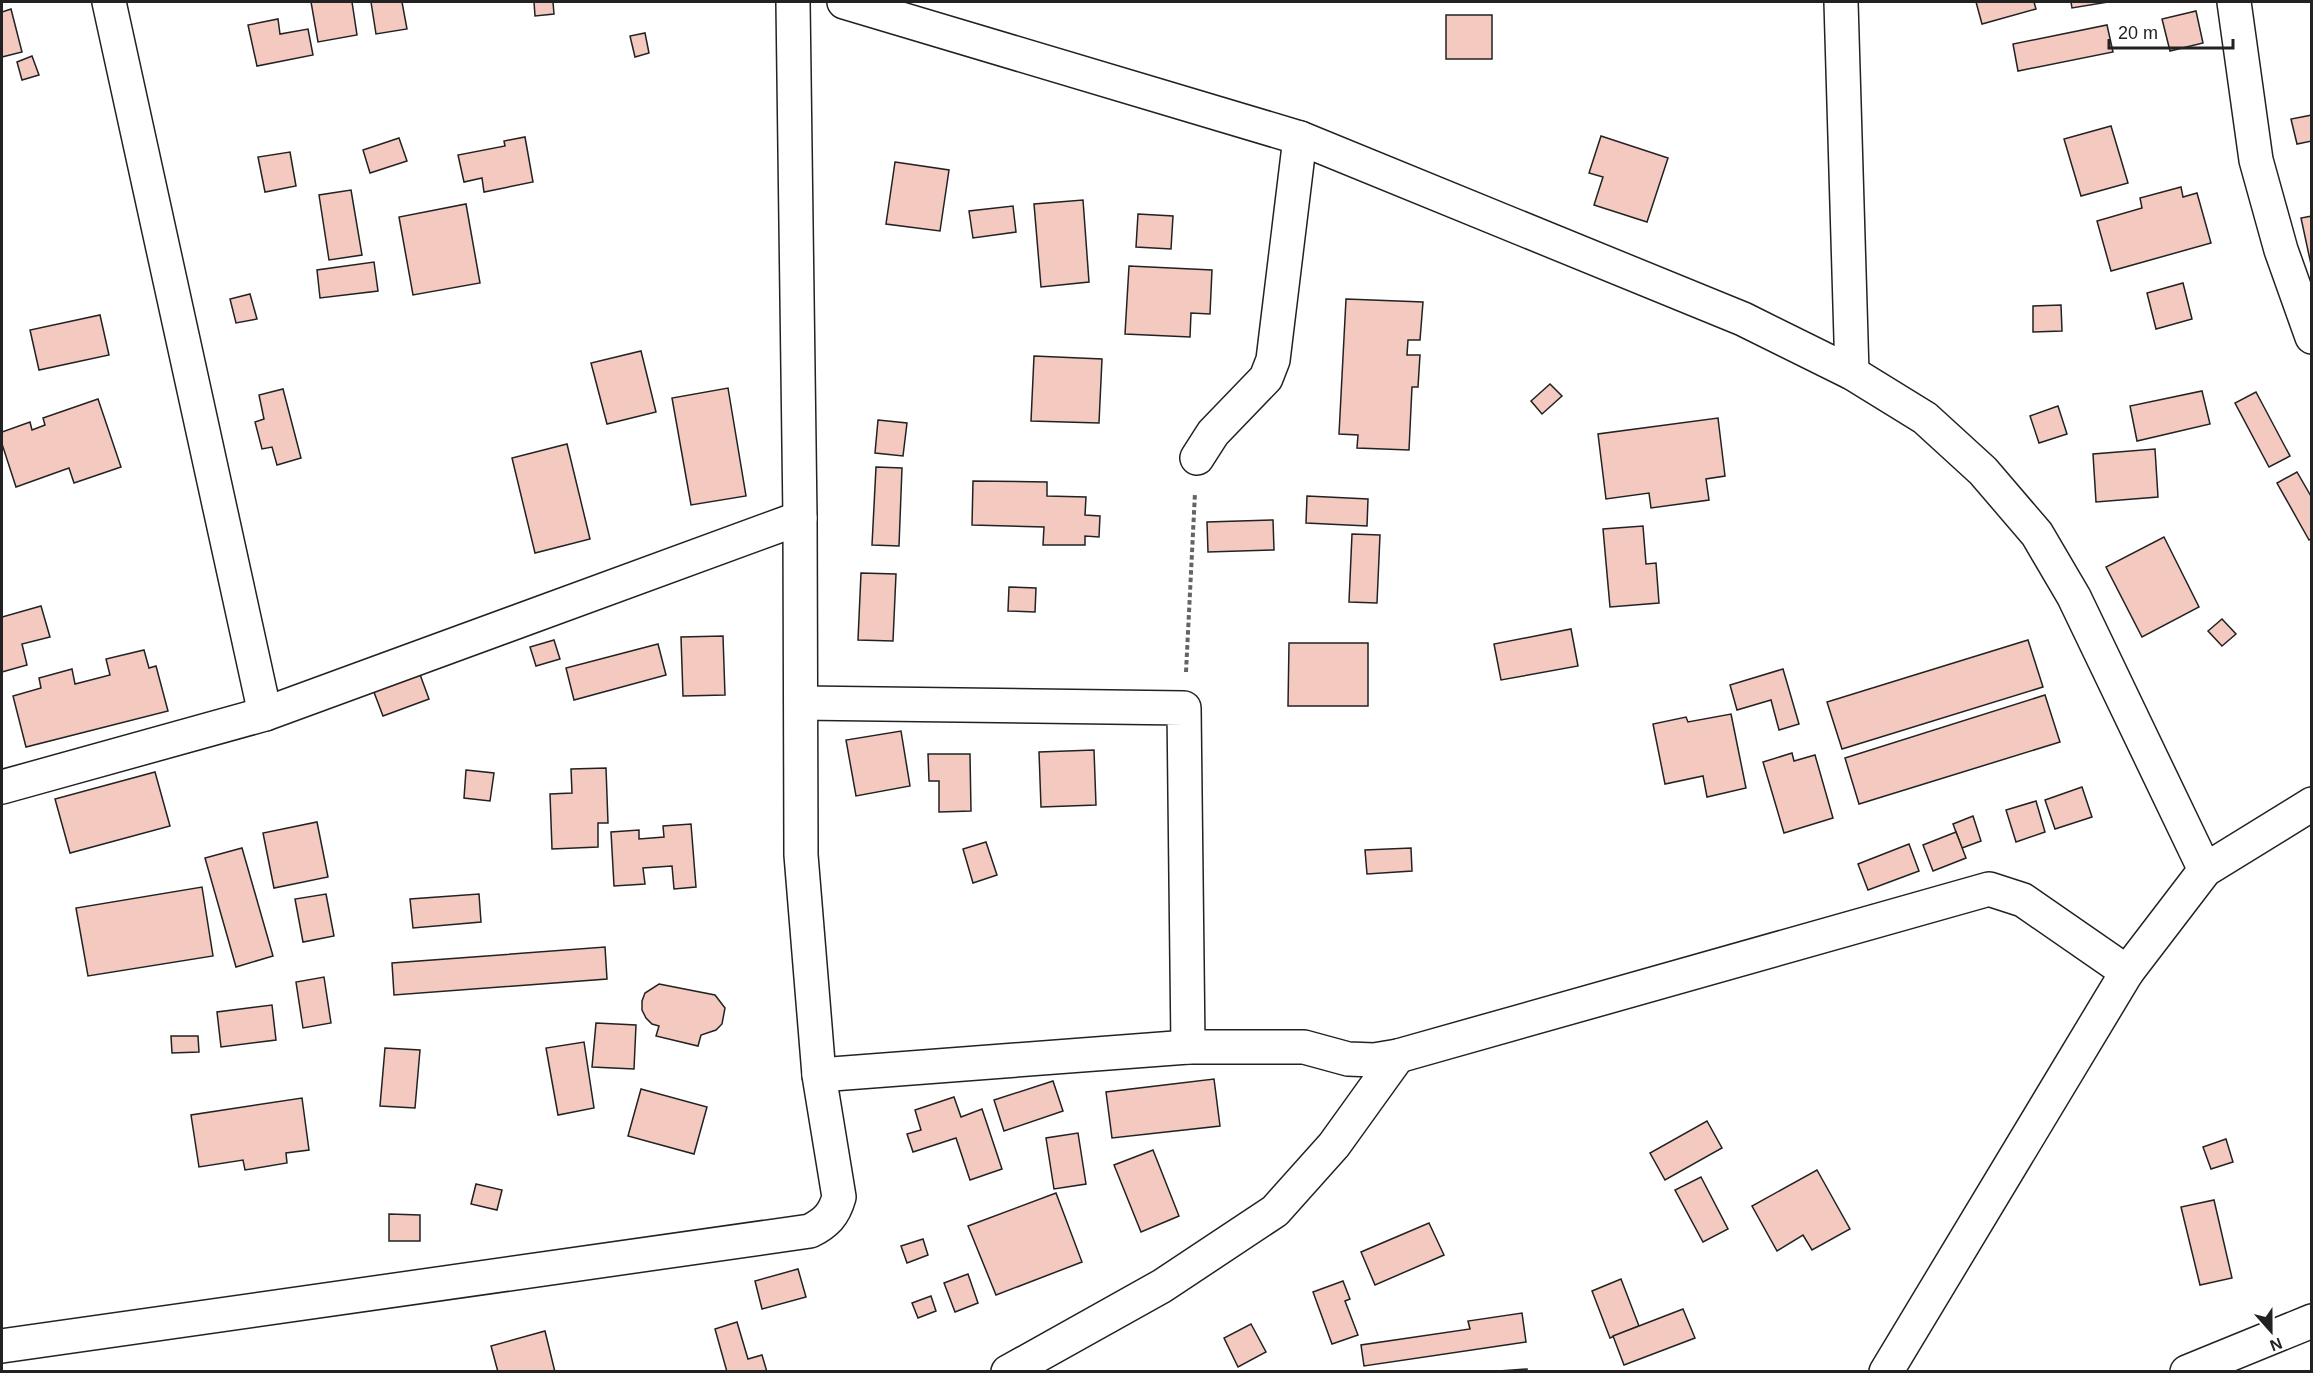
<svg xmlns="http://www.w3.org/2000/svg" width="2313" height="1373" viewBox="0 0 2313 1373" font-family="Helvetica,sans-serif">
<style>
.building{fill:#f3c9c0;stroke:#222;stroke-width:1.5}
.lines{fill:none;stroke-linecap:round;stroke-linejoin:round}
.minor-casing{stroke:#222;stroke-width:36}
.path{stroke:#646464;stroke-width:4;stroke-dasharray:4.5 3;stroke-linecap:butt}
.minor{stroke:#fff;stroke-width:33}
</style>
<rect width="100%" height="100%" fill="#fff"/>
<g class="building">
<polygon points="311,2 352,2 357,35 318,42"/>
<polygon points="371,2 402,2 407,29 376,34"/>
<polygon points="534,2 553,2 554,14 535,16"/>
<polygon points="1976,2 2034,2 2036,9 1982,24"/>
<polygon points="2071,2 2108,2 2072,8"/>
<polygon points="11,9 22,52 2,57 2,12"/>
<polygon points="2196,11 2203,43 2170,51 2162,19"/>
<rect x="1446" y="15" width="46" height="44"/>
<polygon points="278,19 280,34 308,29 313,55 257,66 248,25"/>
<polygon points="2107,25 2113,52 2018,71 2013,44"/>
<polygon points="645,33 649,53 635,57 630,36"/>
<polygon points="32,56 39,75 22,80 17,62"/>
<polygon points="2312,115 2312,141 2297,144 2291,119"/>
<polygon points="2111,126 2128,183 2081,196 2064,139"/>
<polygon points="1601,136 1668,158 1647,222 1594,205 1603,177 1589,173"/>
<polygon points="525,137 533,182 484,192 482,178 464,182 458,155 505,146 504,141"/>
<polygon points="399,138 407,161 370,173 363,150"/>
<polygon points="290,152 296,186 265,192 258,157"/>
<polygon points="895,162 949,170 940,231 886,224"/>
<polygon points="2181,187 2183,197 2197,193 2211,243 2111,271 2097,221 2142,208 2140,198"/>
<polygon points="351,190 362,255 329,260 319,195"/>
<polygon points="1083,200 1089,282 1041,287 1034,204"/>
<polygon points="466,204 480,283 413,295 399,217"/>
<polygon points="1013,206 1016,232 973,238 969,211"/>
<polygon points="1138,214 1173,216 1171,249 1136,247"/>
<polygon points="2312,216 2312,269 2301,218"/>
<polygon points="374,262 378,291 320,298 317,270"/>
<polygon points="1129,266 1212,270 1210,314 1191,313 1190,337 1125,334"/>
<polygon points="2183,283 2192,319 2156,329 2147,293"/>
<polygon points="250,294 257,319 236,323 230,299"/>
<polygon points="1346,299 1423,302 1420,340 1408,340 1407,355 1420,355 1418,387 1412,387 1409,450 1357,448 1358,435 1339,434"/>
<polygon points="2061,305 2062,331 2033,332 2033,306"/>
<polygon points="100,315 109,355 39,370 30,330"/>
<polygon points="641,351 656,412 607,424 591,363"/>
<polygon points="1034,356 1102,359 1099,423 1031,421"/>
<polygon points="1550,384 1562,396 1542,414 1531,401"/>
<polygon points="728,388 746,496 691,505 672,398"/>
<polygon points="283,389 301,458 277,465 272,447 262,449 255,422 264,419 259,395"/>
<polygon points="2202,391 2210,424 2137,441 2130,406"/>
<polygon points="2256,392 2290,456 2269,467 2235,403"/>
<polygon points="98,399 121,467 74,483 69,468 16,487 2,444 2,432 30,422 32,430 45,425 43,418"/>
<polygon points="2058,406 2067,434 2039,443 2030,416"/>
<polygon points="1718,418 1725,476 1706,479 1709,500 1651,508 1649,493 1606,499 1598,434"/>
<polygon points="878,420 907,423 903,456 875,453"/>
<polygon points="567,444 590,539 535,553 512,458"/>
<polygon points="2155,449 2158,497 2096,502 2093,454"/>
<polygon points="876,467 902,468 899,546 872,545"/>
<polygon points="2297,472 2312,498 2312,538 2309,540 2277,483"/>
<polygon points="973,481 1047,482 1047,496 1086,497 1085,515 1100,516 1099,537 1085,536 1085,545 1043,545 1044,527 972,525"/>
<polygon points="1307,496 1368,499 1367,526 1306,523"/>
<polygon points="1273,520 1274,550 1208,552 1207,522"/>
<polygon points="1643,526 1646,564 1656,563 1659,603 1610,607 1603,529"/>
<polygon points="1352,534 1380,535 1377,603 1349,602"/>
<polygon points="2164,537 2199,607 2142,637 2106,567"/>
<polygon points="861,573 896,574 893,641 858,640"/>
<polygon points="1009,587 1036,588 1035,612 1008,611"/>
<polygon points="41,606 50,637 22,644 27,665 2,672 2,617"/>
<polygon points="2222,619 2236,634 2222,646 2208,631"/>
<polygon points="1571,629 1578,666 1501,680 1494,644"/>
<polygon points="723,636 725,695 683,696 681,637"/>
<polygon points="554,640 560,659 536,666 530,647"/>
<polygon points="2028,640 2043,687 1842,749 1827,702"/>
<polygon points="1289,643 1368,643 1368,706 1288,706"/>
<polygon points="658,644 666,675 574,700 566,668"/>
<polygon points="144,650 149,668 156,666 168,711 26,747 13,696 41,688 39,678 72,669 75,684 110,675 106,659"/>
<polygon points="418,669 429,699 383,716 372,687"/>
<polygon points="1783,669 1799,724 1779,730 1771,700 1737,710 1730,685"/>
<polygon points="2045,695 2060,742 1859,804 1845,758"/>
<polygon points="1731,714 1746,788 1707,797 1703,776 1665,784 1653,724 1686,717 1688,722"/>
<polygon points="901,731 910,786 856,796 846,740"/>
<polygon points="1094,750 1096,805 1041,807 1039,752"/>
<polygon points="1792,753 1794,761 1815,755 1833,818 1784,833 1763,762"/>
<polygon points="928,754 970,754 971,811 939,812 939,781 929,781"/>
<polygon points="606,768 608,823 598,823 598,847 552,849 550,794 572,793 571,769"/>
<polygon points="466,770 494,773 490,801 464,798"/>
<polygon points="155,772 170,826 70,853 55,799"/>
<polygon points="2082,787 2092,817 2055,829 2045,800"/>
<polygon points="2036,801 2045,832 2016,842 2006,810"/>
<polygon points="1973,816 1981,841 1962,848 1953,824"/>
<polygon points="317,822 328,877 274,888 263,833"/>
<polygon points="691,824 696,887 674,889 672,866 643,868 645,884 614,886 611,832 639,830 639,839 664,837 663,826"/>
<polygon points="1956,832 1966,858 1933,871 1923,845"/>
<polygon points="986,842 997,875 973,883 963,849"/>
<polygon points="1909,844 1919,871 1868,890 1858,864"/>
<polygon points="242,848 273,956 236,967 205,858"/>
<polygon points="1411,848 1412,871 1367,874 1365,850"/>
<polygon points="202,887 213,956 88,976 76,908"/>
<polygon points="326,894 334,936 303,942 295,899"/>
<polygon points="479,894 481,922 413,928 410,899"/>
<polygon points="605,947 607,979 394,995 392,963"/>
<polygon points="324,977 331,1023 303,1028 296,982"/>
<polygon points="659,984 715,995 725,1008 722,1024 716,1030 701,1035 698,1046 656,1036 659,1026 652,1024 646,1018 642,1010 642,1001 645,993"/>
<polygon points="272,1005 276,1040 221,1047 217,1012"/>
<polygon points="596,1023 636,1025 634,1069 592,1067"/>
<polygon points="171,1036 198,1036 199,1052 172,1053"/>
<polygon points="584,1042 594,1108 558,1115 546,1048"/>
<polygon points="385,1048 420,1050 415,1108 380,1106"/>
<polygon points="1214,1079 1220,1126 1112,1138 1106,1092"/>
<polygon points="1053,1081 1063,1111 1004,1131 994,1100"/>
<polygon points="641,1089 707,1107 694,1154 628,1136"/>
<polygon points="954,1097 961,1117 982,1109 1002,1169 970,1180 956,1138 913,1152 907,1134 921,1130 915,1110"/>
<polygon points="302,1098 309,1150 286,1153 287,1163 245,1170 243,1160 199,1167 191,1115"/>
<polygon points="1707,1121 1722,1148 1665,1180 1650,1153"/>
<polygon points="1078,1133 1086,1184 1054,1189 1046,1138"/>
<polygon points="2226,1139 2233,1162 2211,1169 2203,1147"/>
<polygon points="1153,1150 1179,1216 1141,1232 1114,1165"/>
<polygon points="1817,1170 1850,1229 1812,1250 1803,1235 1777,1251 1752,1206"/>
<polygon points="1701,1177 1728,1229 1703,1242 1675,1190"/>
<polygon points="476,1184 502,1190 497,1210 471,1204"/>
<polygon points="1056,1193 1082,1262 996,1295 968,1226"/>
<polygon points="2214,1200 2232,1278 2200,1285 2181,1207"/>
<polygon points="389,1214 420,1215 420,1241 389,1241"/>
<polygon points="1429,1223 1444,1255 1375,1285 1361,1252"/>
<polygon points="923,1239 928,1255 907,1263 901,1246"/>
<polygon points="798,1269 806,1297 762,1309 755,1281"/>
<polygon points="968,1274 978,1303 955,1312 944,1283"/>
<polygon points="1621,1279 1639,1326 1610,1338 1592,1291"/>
<polygon points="1343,1281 1350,1299 1345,1301 1358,1335 1332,1344 1313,1292"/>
<polygon points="931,1296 936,1311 918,1318 912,1303"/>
<polygon points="1683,1309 1695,1338 1624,1365 1613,1336"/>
<polygon points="1522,1313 1526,1342 1364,1366 1361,1345 1470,1329 1468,1321"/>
<polygon points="737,1322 748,1359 762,1355 767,1372 727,1372 715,1329"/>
<polygon points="1251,1324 1266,1352 1238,1367 1224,1338"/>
<polygon points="545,1331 555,1372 498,1372 491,1346"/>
<polygon points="1527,1369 1527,1372 1485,1372"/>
</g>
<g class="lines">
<g class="minor-casing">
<g id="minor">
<polyline points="109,2 265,714"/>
<polyline points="793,2 800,518 801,855 819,1075 1188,1047 1304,1047 1348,1059 1374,1060 1398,1056 1989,889 2023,900 2127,972"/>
<polyline points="844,2 1300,138 1743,319 1852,373 1925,418 1983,471 2037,534 2074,597 2205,870"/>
<polyline points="1841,2 1852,373"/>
<polyline points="2234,2 2256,160 2281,250 2312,337"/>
<polyline points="1197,458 1213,433 1266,378 1273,360 1300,138"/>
<polyline points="801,703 1184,708 1188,1047"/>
<polyline points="2,787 265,714 800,518"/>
<path d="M2,1346l808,-115c16,-8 24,-16 29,-34l-20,-122"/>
<polyline points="1008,1372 1162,1286 1275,1211 1334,1145 1398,1056"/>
<polyline points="1886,1372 2127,972 2205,870 2312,804"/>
<polyline points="2187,1372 2312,1321"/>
</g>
</g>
<polyline class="path" points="1186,672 1195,493"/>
<use href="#minor" class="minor"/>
</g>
<rect width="2313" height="1373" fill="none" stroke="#222222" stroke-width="6"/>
<g transform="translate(2271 1331) rotate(159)" stroke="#ffffff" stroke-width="4.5" paint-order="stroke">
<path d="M0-4.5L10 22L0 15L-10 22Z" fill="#222222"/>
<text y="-9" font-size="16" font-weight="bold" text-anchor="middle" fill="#222222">N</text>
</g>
<path d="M2109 39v9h124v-9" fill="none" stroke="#222222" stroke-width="3"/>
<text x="2118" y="39" font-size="18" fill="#222222" stroke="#ffffff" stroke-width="4.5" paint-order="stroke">20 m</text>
</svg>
